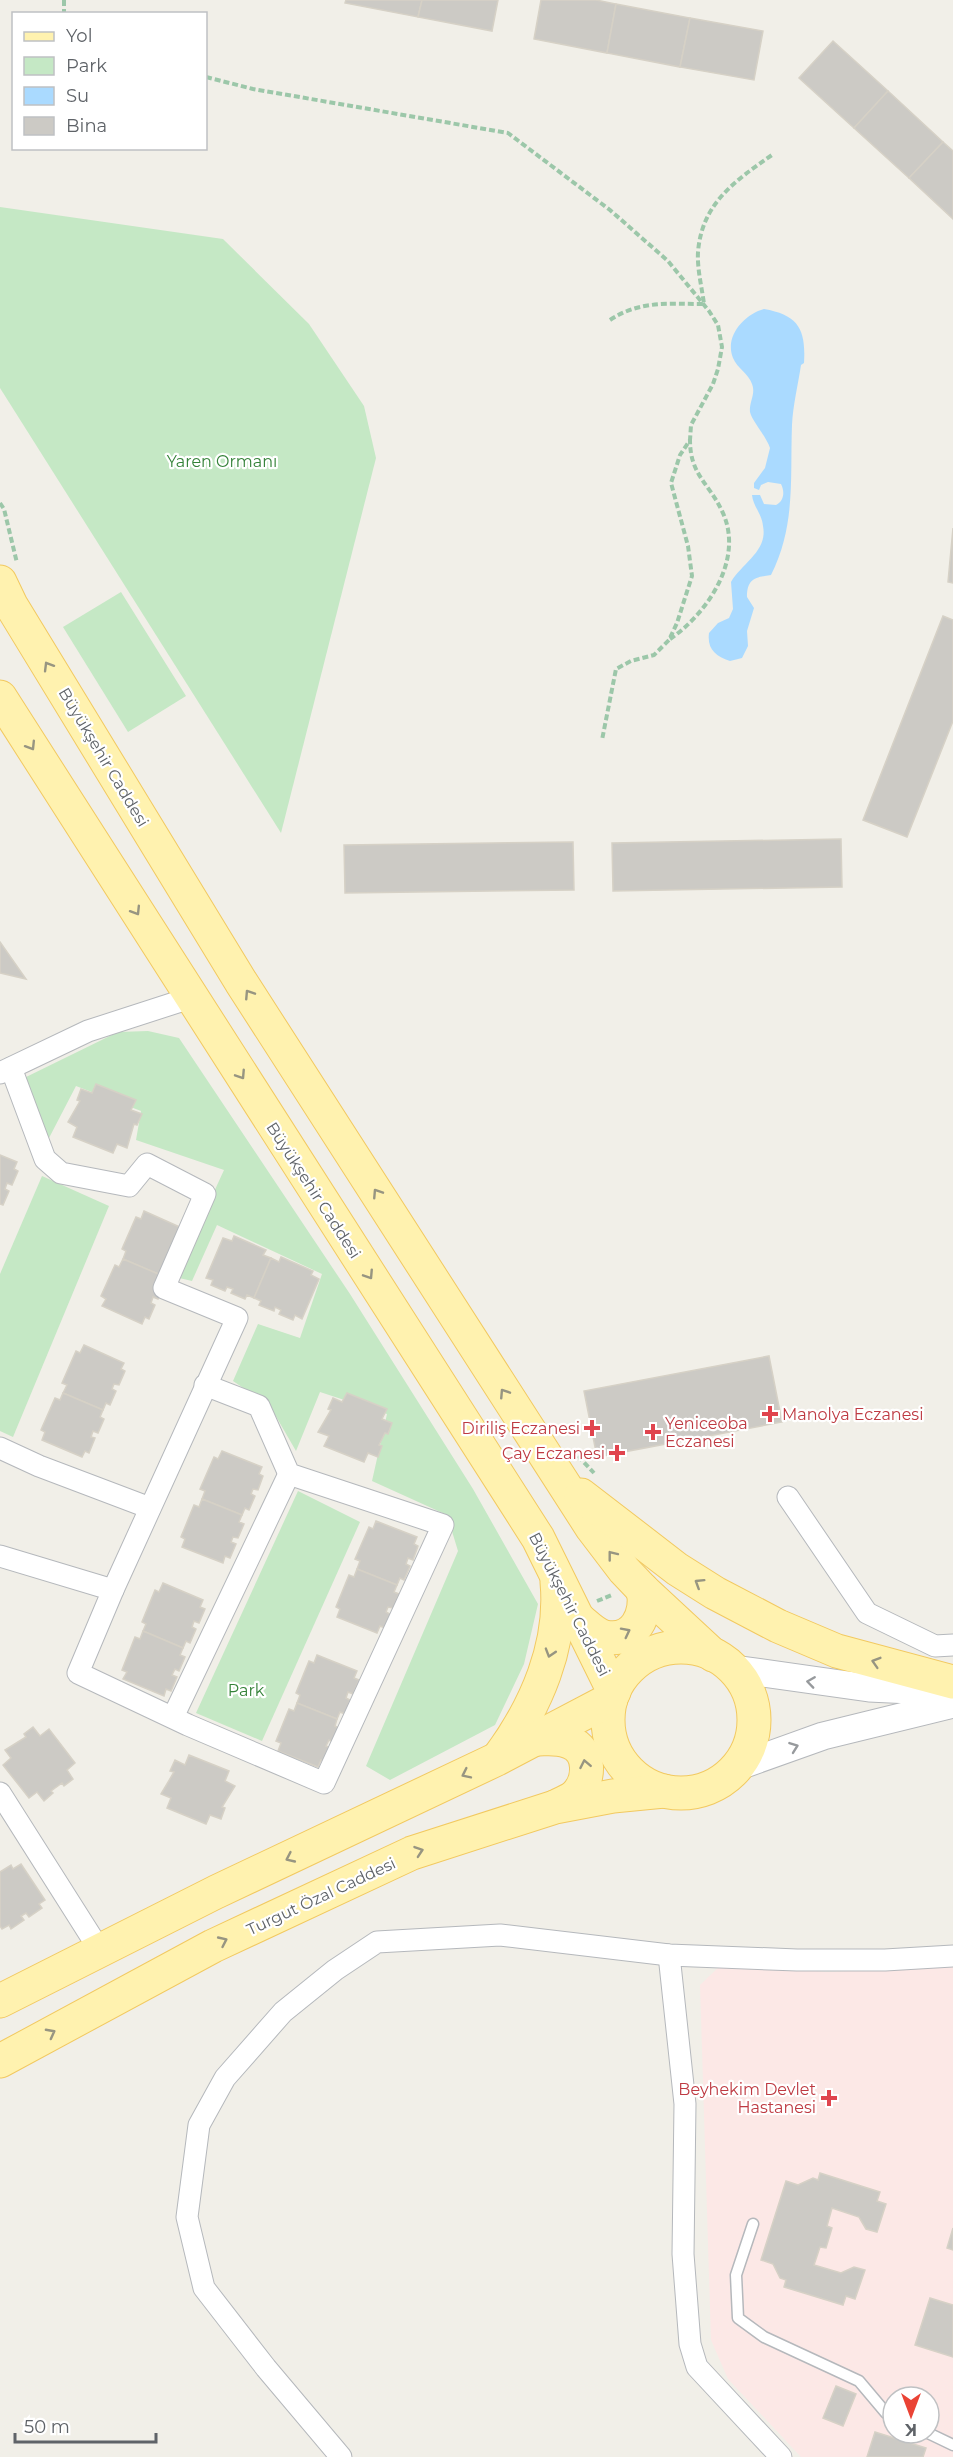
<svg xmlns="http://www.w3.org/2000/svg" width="953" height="2457" viewBox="0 0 953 2457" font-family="Montserrat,sans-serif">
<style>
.medical{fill:#fce8e6;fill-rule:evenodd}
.green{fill:#c5e8c5}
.water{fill:#aadaff}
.building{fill:#cccac5;stroke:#d6d1c6;stroke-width:1.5}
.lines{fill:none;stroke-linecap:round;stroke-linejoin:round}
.service-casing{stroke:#b5b8bc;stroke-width:13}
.minor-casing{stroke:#b5b8bc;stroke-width:23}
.tertiary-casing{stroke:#b5b8bc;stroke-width:29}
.primary-casing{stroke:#f2c960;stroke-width:35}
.path{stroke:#9cc7a9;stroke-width:4;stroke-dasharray:6 3;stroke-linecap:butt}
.service{stroke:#fff;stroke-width:10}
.minor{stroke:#fff;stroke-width:21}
.tertiary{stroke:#fff;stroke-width:27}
.primary{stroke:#fff2af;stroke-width:33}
.oneway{stroke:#979581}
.oneway2{stroke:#979a9d}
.health-dot{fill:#e0444e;stroke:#fff;stroke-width:2}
.labels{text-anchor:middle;stroke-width:4.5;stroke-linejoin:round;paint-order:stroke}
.park-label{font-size:16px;fill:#348238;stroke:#fff}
.street-label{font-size:16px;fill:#5f6368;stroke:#fff}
.health-label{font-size:16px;fill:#be3a42;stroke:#fff;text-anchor:end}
</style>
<rect width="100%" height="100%" fill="#f1efe8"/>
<path class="medical" d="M722,1964l106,8 125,-6v491h-152l-73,-78 -17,-39 -11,-355zM893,2397h36v36h-36z"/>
<g class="green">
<polygon points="0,207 223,239 309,324 364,406 376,458 281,833 0,388"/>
<polygon points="121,592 186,696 128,732 63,627"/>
<polygon points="148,1031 179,1038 350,1294 473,1489 538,1604 524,1664 495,1725 390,1780 366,1766 458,1551 447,1515 372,1481 387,1414 320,1392 296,1451 270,1406 233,1381 258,1324 300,1338 322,1274 217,1225 192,1281 175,1277 224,1170 136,1140 141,1111 76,1086 49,1138 22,1079 118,1032"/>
<polygon points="42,1176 109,1206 13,1437 0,1431 0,1274"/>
<polygon points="298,1491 360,1522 262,1741 196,1713"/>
</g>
<path class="water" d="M764,309c35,6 42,21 40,54l-3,2c-3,20 -8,40 -9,60 -2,52 4,101 -21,150 -16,2 -24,4 -24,22l7,11 -7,23 1,15 -6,12 -12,3c-15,-5 -23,-12 -21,-28l9,-10 11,-5 4,-9 -2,-27c11,-19 37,-31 32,-56 -1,-12 -10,-20 -11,-31h8l4,9 12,1c8,-4 9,-13 5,-21l-13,-2 -7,3 -2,5 -5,-2v-5l11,-15 5,-20c-4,-12 -18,-27 -20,-36 -1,-10 6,-18 2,-28 -3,-10 -15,-16 -19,-26 -9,-22 12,-44 31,-49z"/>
<g class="building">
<polygon points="346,0 422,0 418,17 345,3"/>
<polygon points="422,0 498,0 492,31 418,17"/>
<polygon points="541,0 596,0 616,4 607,53 534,39"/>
<polygon points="616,4 690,18 680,67 607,53"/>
<polygon points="690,18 763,31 754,80 680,67"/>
<polygon points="833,41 888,91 854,128 799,78"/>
<polygon points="888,91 943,142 909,178 854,128"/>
<polygon points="943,142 953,151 953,219 909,178"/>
<polygon points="953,528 953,583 948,582"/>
<polygon points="943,616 953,620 953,721 907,837 863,820"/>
<polygon points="841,839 842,887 613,891 612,843"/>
<polygon points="573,842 574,890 345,893 344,845"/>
<polygon points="0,942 26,979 0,973"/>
<polygon points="96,1084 136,1100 131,1110 142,1114 137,1125 134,1124 127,1148 117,1144 113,1153 73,1137 77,1127 68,1122 80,1101 77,1100 81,1089 92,1093"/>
<polygon points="0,1155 17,1162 14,1169 18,1171 12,1185 7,1183 5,1189 9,1191 3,1205 0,1204"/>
<polygon points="144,1211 184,1229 163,1276 123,1259 126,1251 122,1249 136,1217 141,1219"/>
<polygon points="234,1236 266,1250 263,1255 271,1258 254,1298 247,1295 245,1299 231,1293 233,1289 227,1287 225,1291 211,1285 213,1280 206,1278 223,1238 232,1241"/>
<polygon points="281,1257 313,1271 311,1275 319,1279 302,1319 295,1315 293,1320 279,1314 281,1310 275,1307 274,1311 259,1305 261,1301 254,1298 271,1258 279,1262"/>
<polygon points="123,1259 163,1276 164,1285 158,1299 153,1297 151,1303 155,1305 149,1319 145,1317 142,1324 102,1306 106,1299 101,1296 115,1265 119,1267"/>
<polygon points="84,1345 124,1363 121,1369 125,1371 119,1385 114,1384 112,1389 116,1391 110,1405 106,1403 103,1410 63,1393 67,1385 62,1383 76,1351 80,1353"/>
<polygon points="769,1356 782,1422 597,1457 584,1391"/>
<polygon points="63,1393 103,1410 100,1417 104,1419 98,1433 93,1431 91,1437 95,1438 89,1453 85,1451 82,1457 42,1440 45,1432 41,1430 55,1398 60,1400"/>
<polygon points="347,1393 387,1409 382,1419 392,1423 388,1434 385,1433 379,1445 382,1446 378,1457 368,1453 364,1462 324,1446 329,1436 318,1432 331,1410 328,1409 333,1398 342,1402"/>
<polygon points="222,1451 262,1467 259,1474 263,1476 258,1490 253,1489 251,1494 255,1496 249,1510 245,1508 242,1515 202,1499 205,1491 200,1489 214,1457 218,1459"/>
<polygon points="202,1499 242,1515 239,1522 244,1524 238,1538 233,1537 231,1542 236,1544 230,1558 225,1556 223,1563 182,1547 185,1539 181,1537 194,1505 199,1507"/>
<polygon points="376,1521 417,1537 414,1544 418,1546 413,1560 408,1558 406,1564 410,1566 404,1580 400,1578 397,1585 357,1569 360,1561 355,1559 369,1527 373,1529"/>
<polygon points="357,1569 397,1585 394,1592 399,1594 393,1608 388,1607 386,1612 390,1614 385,1628 380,1626 377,1633 337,1617 340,1609 336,1607 349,1575 354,1577"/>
<polygon points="163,1583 203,1600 200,1607 205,1609 199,1623 194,1621 192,1627 196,1629 190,1643 186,1641 183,1648 143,1631 146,1624 142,1622 155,1590 159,1592"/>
<polygon points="143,1631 183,1648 180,1655 185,1657 179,1671 175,1669 172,1675 177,1677 171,1691 166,1689 164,1696 123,1679 127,1672 122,1670 135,1637 140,1639"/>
<polygon points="317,1655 357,1671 354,1678 359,1680 353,1694 348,1692 346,1698 350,1700 345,1714 340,1712 337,1719 297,1703 300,1695 296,1693 309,1661 314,1663"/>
<polygon points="297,1703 337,1719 335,1726 339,1728 333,1742 329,1740 326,1746 331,1748 325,1762 321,1760 318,1767 278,1751 281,1743 276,1741 289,1709 294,1711"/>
<polygon points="33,1727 40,1736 49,1729 75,1763 67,1770 73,1779 64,1786 62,1783 51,1791 53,1793 44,1801 37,1792 29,1798 3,1765 11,1758 5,1750 26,1737 24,1734"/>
<polygon points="189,1755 229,1771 225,1781 235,1786 222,1807 225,1808 221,1819 210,1815 206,1824 167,1808 171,1798 161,1794 174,1772 170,1771 175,1760 185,1765"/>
<polygon points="21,1864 45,1900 39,1904 42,1908 29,1917 26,1913 21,1916 24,1920 11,1929 9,1925 2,1929 0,1926 0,1872 11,1865 13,1869"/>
<polygon points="820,2173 880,2192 877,2201 886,2204 877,2232 866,2229 859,2217 832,2208 827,2226 832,2228 826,2248 820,2247 814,2265 841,2273 854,2267 865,2270 855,2299 846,2296 843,2305 784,2287 786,2280 780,2278 773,2264 761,2260 786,2181 798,2185 813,2178 818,2180"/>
<polygon points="953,2228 953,2250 947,2248"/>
<polygon points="930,2298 953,2305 953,2357 915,2345"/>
<polygon points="836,2386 856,2394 843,2426 823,2418"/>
<polygon points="875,2432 926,2448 923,2457 867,2457"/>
</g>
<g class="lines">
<g class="service-casing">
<g id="service">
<polyline points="753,2224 736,2275 738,2318 764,2337 859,2381 886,2413 893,2416"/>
<polyline points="928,2433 953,2445"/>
</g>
</g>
<g class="minor-casing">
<g id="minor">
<polyline points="0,1073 88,1031 190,998"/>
<polyline points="0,1448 39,1466 150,1508"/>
<polyline points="788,1497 867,1613 935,1646 953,1645"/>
<polyline points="0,1556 113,1590 237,1318 164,1288 205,1194 147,1164 129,1186 61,1173 45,1159 11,1068"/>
<polyline points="113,1590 78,1673 188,1725 324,1783 443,1525 289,1474 259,1406 205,1385"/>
<polyline points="173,1717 289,1474"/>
<polyline points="0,1793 99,1949"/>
<polyline points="669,1955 685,2104 683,2254 690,2344 697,2367 781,2457"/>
<polyline points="341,2457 266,2368 204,2288 187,2217 199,2125 225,2078 283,2012 335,1970 377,1942 500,1935 669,1955 797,1960 885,1960 953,1956"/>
</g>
</g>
<g class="tertiary-casing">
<g id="tertiary">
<polyline points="734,1669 869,1688 953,1692"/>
<polyline points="739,1766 823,1736 953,1704"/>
</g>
</g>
<g class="primary-casing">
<g id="primary">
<polyline points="0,582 11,605 241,982 592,1528 624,1570 643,1590 713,1655"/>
<polyline points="0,697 538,1538 614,1692"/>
<polyline points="581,1495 677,1569 715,1593 778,1626 837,1651 953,1682"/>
<path d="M581,1621c7,6 15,14 24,16 30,6 43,-23 38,-47"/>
<circle cx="681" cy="1720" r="73"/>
<path d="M536,1739c11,0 22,-2 33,3 23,8 22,40 5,55 -5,4 -12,6 -17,9"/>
<path d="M499,1757c37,-50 64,-112 58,-175"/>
<polyline points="0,2001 216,1892 497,1759 611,1699"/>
<polyline points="0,2061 213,1946 412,1853 555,1807 613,1796 664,1791"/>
</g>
</g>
<g class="path">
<polyline points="64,0 64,14"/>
<polyline points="206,77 253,89 508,133 610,210 668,261 709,311 718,325 722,347 718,369 713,384 691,425 690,440 680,455 671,483 688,546 692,576 677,623 669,640 654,655 631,661 616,669 602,740"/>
<path d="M610,320c30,-20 60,-16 94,-16 -2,-16 -7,-35 -6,-52 4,-49 37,-71 74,-97"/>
<polyline points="0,503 4,509 17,563"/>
<path d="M670,639c38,-26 75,-81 52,-128 -13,-28 -32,-36 -32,-71"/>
<polyline points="578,1456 594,1473"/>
<polyline points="597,1601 612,1595"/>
</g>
<use href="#service" class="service"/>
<use href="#minor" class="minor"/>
<use href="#tertiary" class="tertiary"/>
<use href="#primary" class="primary"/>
</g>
<defs><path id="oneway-chevron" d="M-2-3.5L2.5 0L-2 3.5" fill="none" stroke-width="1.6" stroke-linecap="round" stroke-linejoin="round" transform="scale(1.5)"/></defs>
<g class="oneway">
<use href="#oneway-chevron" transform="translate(48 666) rotate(-121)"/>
<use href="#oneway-chevron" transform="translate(31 746) rotate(58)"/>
<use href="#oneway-chevron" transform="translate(136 911) rotate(58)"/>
<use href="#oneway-chevron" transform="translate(249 994) rotate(-123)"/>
<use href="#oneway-chevron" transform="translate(241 1075) rotate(57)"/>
<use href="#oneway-chevron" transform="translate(377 1193) rotate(-123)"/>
<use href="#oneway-chevron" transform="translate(369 1275) rotate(57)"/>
<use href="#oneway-chevron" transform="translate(504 1393) rotate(-123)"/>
<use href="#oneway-chevron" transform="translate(612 1555) rotate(-128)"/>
<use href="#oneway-chevron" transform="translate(699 1583) rotate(-148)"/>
<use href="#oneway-chevron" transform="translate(626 1632) rotate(-27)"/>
<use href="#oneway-chevron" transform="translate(550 1653) rotate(107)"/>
<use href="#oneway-chevron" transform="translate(876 1662) rotate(-163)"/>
<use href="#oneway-chevron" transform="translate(585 1764) rotate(-101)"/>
<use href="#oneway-chevron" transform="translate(466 1774) rotate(154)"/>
<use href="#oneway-chevron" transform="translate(419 1851) rotate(-19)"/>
<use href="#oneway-chevron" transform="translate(290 1858) rotate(155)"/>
<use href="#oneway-chevron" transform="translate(223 1941) rotate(-25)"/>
<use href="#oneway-chevron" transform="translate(51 2033) rotate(-28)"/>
</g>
<g class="oneway2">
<use href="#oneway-chevron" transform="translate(811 1682) rotate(-172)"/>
<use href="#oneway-chevron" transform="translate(794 1747) rotate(-20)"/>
</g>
<g class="health-dot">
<path d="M767 1405h6v6h6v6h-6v6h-6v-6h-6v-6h6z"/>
<path d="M589 1419h6v6h6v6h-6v6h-6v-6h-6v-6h6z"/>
<path d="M650 1423h6v6h6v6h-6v6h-6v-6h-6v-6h6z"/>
<path d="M614 1444h6v6h6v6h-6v6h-6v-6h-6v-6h6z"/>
<path d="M826 2089h6v6h6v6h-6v6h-6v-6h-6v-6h6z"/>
</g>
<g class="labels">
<g class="park-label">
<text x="222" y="467">Yaren Ormanı</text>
<text x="246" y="1696">Park</text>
</g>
<g class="street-label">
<text transform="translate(104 757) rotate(59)" y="6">Büyükşehir Caddesi</text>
<text transform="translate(314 1190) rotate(57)" y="6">Büyükşehir Caddesi</text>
<text transform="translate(570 1604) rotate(63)" y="6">Büyükşehir Caddesi</text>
<text transform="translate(321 1896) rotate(-25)" y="6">Turgut Özal Caddesi</text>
</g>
<g class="health-label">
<text x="782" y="1420" text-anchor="start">Manolya Eczanesi</text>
<text x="665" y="1429" text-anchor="start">Yeniceoba<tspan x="665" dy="18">Eczanesi</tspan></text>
<text x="580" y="1434">Diriliş Eczanesi</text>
<text x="605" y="1459">Çay Eczanesi</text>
<text x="816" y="2095">Beyhekim Devlet<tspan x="816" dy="18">Hastanesi</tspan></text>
</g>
</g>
<rect x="12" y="12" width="195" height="138" fill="#ffffff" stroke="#bfc1c3" stroke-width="1.5"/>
<rect x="24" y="32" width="30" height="9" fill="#fff2af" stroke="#bfc1c3" stroke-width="1.5"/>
<text x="66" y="42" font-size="18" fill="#5f6368">Yol</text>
<rect x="24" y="57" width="30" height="18" fill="#c5e8c5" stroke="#bfc1c3" stroke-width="1.5"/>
<text x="66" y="72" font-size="18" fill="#5f6368">Park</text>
<rect x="24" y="87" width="30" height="18" fill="#aadaff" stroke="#bfc1c3" stroke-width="1.5"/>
<text x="66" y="102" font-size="18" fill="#5f6368">Su</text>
<rect x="24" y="117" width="30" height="18" fill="#cccac5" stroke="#bfc1c3" stroke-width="1.5"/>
<text x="66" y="132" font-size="18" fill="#5f6368">Bina</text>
<g transform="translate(911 2415) rotate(180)"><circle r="28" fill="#ffffff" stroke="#bfc1c3" stroke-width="1.5"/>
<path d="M0-4.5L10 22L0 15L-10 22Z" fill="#ea4335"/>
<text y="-9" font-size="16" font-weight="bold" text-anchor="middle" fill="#5f6368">K</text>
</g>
<path d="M15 2433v9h141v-9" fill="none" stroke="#5f6368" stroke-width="3"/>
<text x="24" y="2433" font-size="18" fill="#5f6368" stroke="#ffffff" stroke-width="4.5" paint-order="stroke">50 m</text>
</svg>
